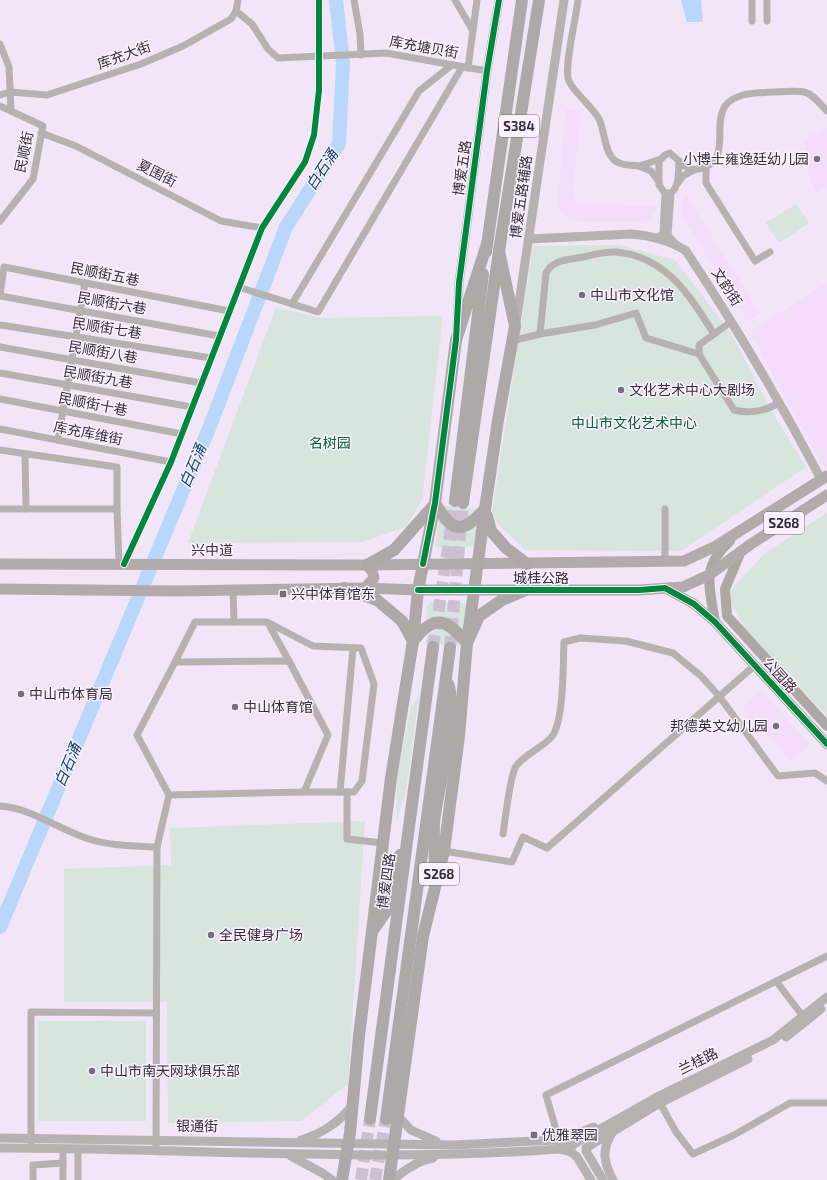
<svg xmlns="http://www.w3.org/2000/svg" width="827" height="1180" viewBox="0 0 827 1180" font-family="'Exo 2','Noto Sans SC',sans-serif">
<style>
.built{fill:#f3ddfa}
.green{fill:#d7e5de}
.water{fill:#b9d7fa}
.lines{fill:none;stroke-linecap:round;stroke-linejoin:round}
.river{stroke:#b9d7fa;stroke-width:14}
.trunk-tunnel{stroke:#ccc0d1;stroke-width:12;stroke-dasharray:12 6;stroke-linecap:butt}
.minor{stroke:#b7b2b1;stroke-width:7}
.tertiary{stroke:#b7b2b1;stroke-width:9}
.secondary{stroke:#aea8a5;stroke-width:10}
.primary{stroke:#b2aaab;stroke-width:11}
.trunk{stroke:#afa8a8;stroke-width:12}
.cycleway-casing{stroke:#fbf1fe;stroke-width:8}
.cycleway{stroke:#00873e;stroke-width:6}
.poi-dot{fill:#786d7c;stroke:#fbf1fe;stroke-width:1.5}
.labels{text-anchor:middle;stroke-width:3;stroke-linejoin:round;paint-order:stroke}
.shield{fill:#fbf1fe;stroke:#716874;stroke-width:1}
.shield-label{font-size:13px;font-weight:bold;fill:#362d39}
.street-label{font-size:14px;fill:#362d39;stroke:#fbf1fe}
.poi-label{font-size:14px;fill:#362d39;stroke:#fbf1fe;text-anchor:start}
.park-label{font-size:14px;fill:#035f30;stroke:#fbf1fe}
.water-label{font-size:15px;font-style:italic;fill:#0f456d;stroke:#fbf1fe}
</style>
<rect width="100%" height="100%" fill="#f2e5f7"/>
<g class="built">
<polygon points="566,109 581,110 573,189 575,199 579,204 658,206 647,223 577,221 567,218 559,208 558,197"/>
<polygon points="827,127 827,186 817,193 810,179 804,140"/>
<polygon points="687,197 760,313 747,321 682,216 682,201"/>
<polygon points="827,283 827,466 824,468 749,332"/>
<polygon points="761,690 810,745 791,761 742,708"/>
</g>
<g class="green">
<polygon points="796,204 809,223 779,243 766,223"/>
<polygon points="619,245 675,260 731,333 770,408 806,467 681,551 525,550 498,524 492,512 533,246"/>
<polygon points="276,307 320,318 443,316 422,500 406,527 362,542 188,543"/>
<polygon points="444,505 478,510 473,518 455,522 443,509"/>
<polygon points="827,513 827,716 747,633 731,603 731,590 764,554"/>
<polygon points="439,519 443,524 480,520 476,547 435,547"/>
<polygon points="430,602 465,603 467,605 463,630 451,622 425,626 427,606"/>
<path d="M444,628l4,1 12,15 -1,2 -34,-3c2,-10 10,-14 19,-15z"/>
<polygon points="420,688 409,771 405,794 396,822 397,778 410,710 417,699"/>
<polygon points="365,821 348,1084 301,1121 168,1123 167,1002 64,1002 64,869 171,865 170,828"/>
<rect x="38" y="1021" width="108" height="100"/>
</g>
<polygon class="water" points="681,0 701,0 703,22 687,22"/>
<g class="lines">
<polyline class="river" points="0,927 208,431 286,227 339,144 343,63 336,0"/>
<g class="trunk-tunnel">
<polyline points="433,647 455,501"/>
<polyline points="450,648 463,503"/>
<polyline points="361,1180 370,1119"/>
<polyline points="375,1180 386,1119"/>
</g>
<g class="minor">
<polyline points="354,0 360,34 361,55"/>
<polyline points="455,0 473,31"/>
<path d="M578,0c-2,19 -13,61 -10,78 2,11 24,28 31,41 6,13 5,30 14,40 7,7 17,6 26,7"/>
<polyline points="767,0 767,21"/>
<polyline points="236,11 252,24 268,49 278,58 386,53 487,71"/>
<polyline points="752,21 752,0"/>
<polyline points="0,44 9,67 11,110"/>
<polyline points="468,68 477,0"/>
<polyline points="0,95 10,92 47,95 141,64 183,46 231,19 236,11 238,0"/>
<polyline points="0,106 43,126 33,179 0,221"/>
<polyline points="41,133 76,146 221,221 262,228"/>
<polyline points="706,166 706,183 755,261 770,252"/>
<path d="M694,170c41,-6 17,-41 31,-64 4,-6 11,-9 18,-11 7,-2 54,-5 61,-3 9,2 16,12 23,19"/>
<polyline points="659,182 651,171 639,166 661,159"/>
<polyline points="678,183 683,176 694,170 684,166 679,161"/>
<path d="M671,193h-6l-6,-8v-24l6,-6 5,-2 9,8c-1,11 1,24 -8,32l-3,42 8,9"/>
<polyline points="656,238 663,234 665,193"/>
<polyline points="238,287 318,312 462,67"/>
<polyline points="0,295 4,267 229,311"/>
<polyline points="0,296 219,336"/>
<polyline points="292,304 419,91 452,65"/>
<path d="M732,321l-33,24v9l35,56c15,4 33,1 46,-8"/>
<polyline points="0,325 211,358"/>
<path d="M540,334l6,-61c7,-14 23,-13 37,-16 10,-2 22,-6 33,-5 50,4 74,44 98,82"/>
<polyline points="512,341 540,334 595,325 636,313 646,338 699,354"/>
<polyline points="0,347 201,383"/>
<polyline points="0,373 192,407"/>
<polyline points="0,399 182,434"/>
<polyline points="0,429 171,462"/>
<polyline points="58,440 85,283"/>
<polyline points="0,450 117,467 117,509"/>
<polyline points="25,454 26,509"/>
<polyline points="0,509 117,509 119,564"/>
<polyline points="665,509 665,561"/>
<polyline points="124,564 171,462 262,228 305,162 314,135 319,90 319,0"/>
<polyline points="233,590 234,622"/>
<polyline points="268,623 289,661"/>
<polyline points="175,662 195,622 267,622 313,646 361,648 374,684 362,781 354,792 304,792"/>
<polyline points="340,792 353,648"/>
<polyline points="347,792 347,839 383,843"/>
<path d="M0,806c32,2 59,24 89,33 22,7 45,7 68,8l-1,304"/>
<path d="M503,834c2,-13 7,-59 13,-68 9,-12 31,-21 37,-31 11,-18 10,-71 11,-93l16,-4 46,3 47,12 28,23 18,20 59,80 37,-3 12,8"/>
<polyline points="157,847 169,795 137,735 175,662 289,661 328,735 304,792 169,795"/>
<polyline points="444,851 512,862 523,837 547,848 755,665"/>
<polyline points="776,981 805,1019"/>
<polyline points="660,1103 676,1132 693,1154 734,1135 790,1103 827,1103"/>
<polyline points="31,1142 31,1012 156,1013"/>
<polyline points="558,1145 557,1133 546,1095 827,956"/>
<polyline points="63,1149 63,1180"/>
<polyline points="78,1149 78,1180"/>
<polyline points="33,1180 33,1165 63,1163"/>
</g>
<g class="tertiary">
<path d="M529,239l103,-5c19,2 38,6 54,17 49,74 94,150 135,228"/>
<polyline points="516,323 564,0"/>
<polyline points="457,328 459,283 487,71 499,0"/>
<polyline points="786,1037 821,1009"/>
<polyline points="398,1116 411,1130 436,1141"/>
<path d="M612,1133c-11,17 -8,30 1,47"/>
<polyline points="0,1138 453,1145 557,1140 574,1144"/>
<path d="M301,1140c22,-7 37,-17 52,-35"/>
<polyline points="559,1140 594,1127"/>
<path d="M0,1148c186,0 373,15 559,1l12,3"/>
<polyline points="586,1148 660,1103 748,1059"/>
<polyline points="586,1151 603,1180"/>
<polyline points="291,1156 324,1174 332,1180"/>
<path d="M393,1180c11,-10 24,-19 40,-22"/>
<polyline points="591,1180 577,1157 571,1152 571,1147 574,1144 659,1096 773,1040 827,997"/>
</g>
<g class="secondary">
<polyline points="741,551 725,589 727,616 827,726"/>
<polyline points="665,588 694,604 715,622 827,744"/>
<path d="M715,622c-5,-35 -15,-54 15,-81"/>
</g>
<g class="primary">
<polyline points="0,564 367,565 684,561 716,546 827,476"/>
<polyline points="365,588 374,578 372,571 367,565"/>
<polyline points="0,589 176,591 365,588 418,590 639,590 683,587 709,575 751,544 827,495"/>
</g>
<g class="trunk">
<polyline points="486,252 522,0"/>
<polyline points="455,501 483,274"/>
<path d="M435,503c18,31 27,31 50,6"/>
<polyline points="463,503 499,251 539,0"/>
<polyline points="487,516 491,531 506,548 527,564"/>
<polyline points="367,565 394,550 435,504"/>
<path d="M344,588l33,12 25,21 11,20c22,-28 33,-22 54,2l12,-27 23,-16 26,-11"/>
<path d="M434,872c2,-16 -1,-32 0,-49 3,-31 25,-114 14,-139"/>
<polyline points="373,930 387,910 396,861 400,855"/>
<polyline points="370,1119 433,647"/>
<polyline points="386,1119 450,648"/>
<polyline points="342,1180 350,1133 359,1036 391,778 413,641 418,590 435,503 456,340 487,244"/>
<polyline points="389,1180 423,936 444,851 459,736 467,643 485,509 498,420 515,326 499,251"/>
</g>
<g class="cycleway-casing">
<g id="cycleway">
<polyline points="124,564 171,462 262,228 305,162 314,135 319,90 319,0"/>
<polyline points="423,564 435,503 456,340 459,283 487,71 499,0"/>
<polyline points="418,590 639,590 665,588 694,604 715,622 827,744"/>
</g>
</g>
<use href="#cycleway" class="cycleway"/>
</g>
<g class="poi-dot">
<circle cx="817" cy="159" r="4"/>
<circle cx="582" cy="295" r="4"/>
<circle cx="621" cy="390" r="4"/>
<rect x="279" y="590" width="8" height="8" rx="2"/>
<circle cx="21" cy="694" r="4"/>
<circle cx="235" cy="707" r="4"/>
<circle cx="776" cy="726" r="4"/>
<circle cx="211" cy="935" r="4"/>
<circle cx="92" cy="1071" r="4"/>
<rect x="530" y="1131" width="8" height="8" rx="2"/>
</g>
<g class="labels">
<g class="shield">
<rect x="499" y="115" width="40" height="22" rx="3"/>
<rect x="764" y="512" width="40" height="22" rx="3"/>
<rect x="419" y="863" width="40" height="22" rx="3"/>
</g>
<g class="shield-label">
<text x="519" y="131">S384</text>
<text x="784" y="528">S268</text>
<text x="439" y="879">S268</text>
</g>
<g class="street-label">
<text transform="translate(424 47) rotate(10)" y="5">库充塘贝街</text>
<text transform="translate(124 55) rotate(-20)" y="5">库充大街</text>
<text transform="translate(24 152) rotate(-78)" y="5">民顺街</text>
<text transform="translate(462 168) rotate(-82)" y="5">博爱五路</text>
<text transform="translate(157 173) rotate(27)" y="5">夏围街</text>
<text transform="translate(521 197) rotate(-82)" y="5">博爱五路辅路</text>
<text transform="translate(105 274) rotate(11)" y="5">民顺街五巷</text>
<text transform="translate(727 287) rotate(57)" y="5">文韵街</text>
<text transform="translate(112 303) rotate(10)" y="5">民顺街六巷</text>
<text transform="translate(107 328) rotate(9)" y="5">民顺街七巷</text>
<text transform="translate(103 352) rotate(10)" y="5">民顺街八巷</text>
<text transform="translate(98 377) rotate(10)" y="5">民顺街九巷</text>
<text transform="translate(93 404) rotate(11)" y="5">民顺街十巷</text>
<text transform="translate(88 433) rotate(11)" y="5">库充库维街</text>
<text x="212" y="555">兴中道</text>
<text x="541" y="583">城桂公路</text>
<text transform="translate(780 675) rotate(48)" y="5">公园路</text>
<text transform="translate(386 881) rotate(-82)" y="5">博爱四路</text>
<text transform="translate(698 1061) rotate(-26)" y="5">兰桂路</text>
<text transform="translate(197 1126) rotate(1)" y="5">银通街</text>
</g>
<g class="poi-label">
<text x="809" y="164" text-anchor="end">小博士雍逸廷幼儿园</text>
<text x="590" y="300">中山市文化馆</text>
<text x="629" y="395">文化艺术中心大剧场</text>
<text x="291" y="599">兴中体育馆东</text>
<text x="29" y="699">中山市体育局</text>
<text x="243" y="712">中山体育馆</text>
<text x="768" y="731" text-anchor="end">邦德英文幼儿园</text>
<text x="219" y="940">全民健身广场</text>
<text x="100" y="1076">中山市南天网球俱乐部</text>
<text x="542" y="1140">优雅翠园</text>
</g>
<g class="park-label">
<text x="634" y="428">中山市文化艺术中心</text>
<text x="330" y="448">名树园</text>
</g>
<g class="water-label">
<text transform="translate(322 170) rotate(-57)" y="5">白石涌</text>
<text transform="translate(193 466) rotate(-67)" y="5">白石涌</text>
<text transform="translate(68 765) rotate(-67)" y="5">白石涌</text>
</g>
</g>
</svg>
